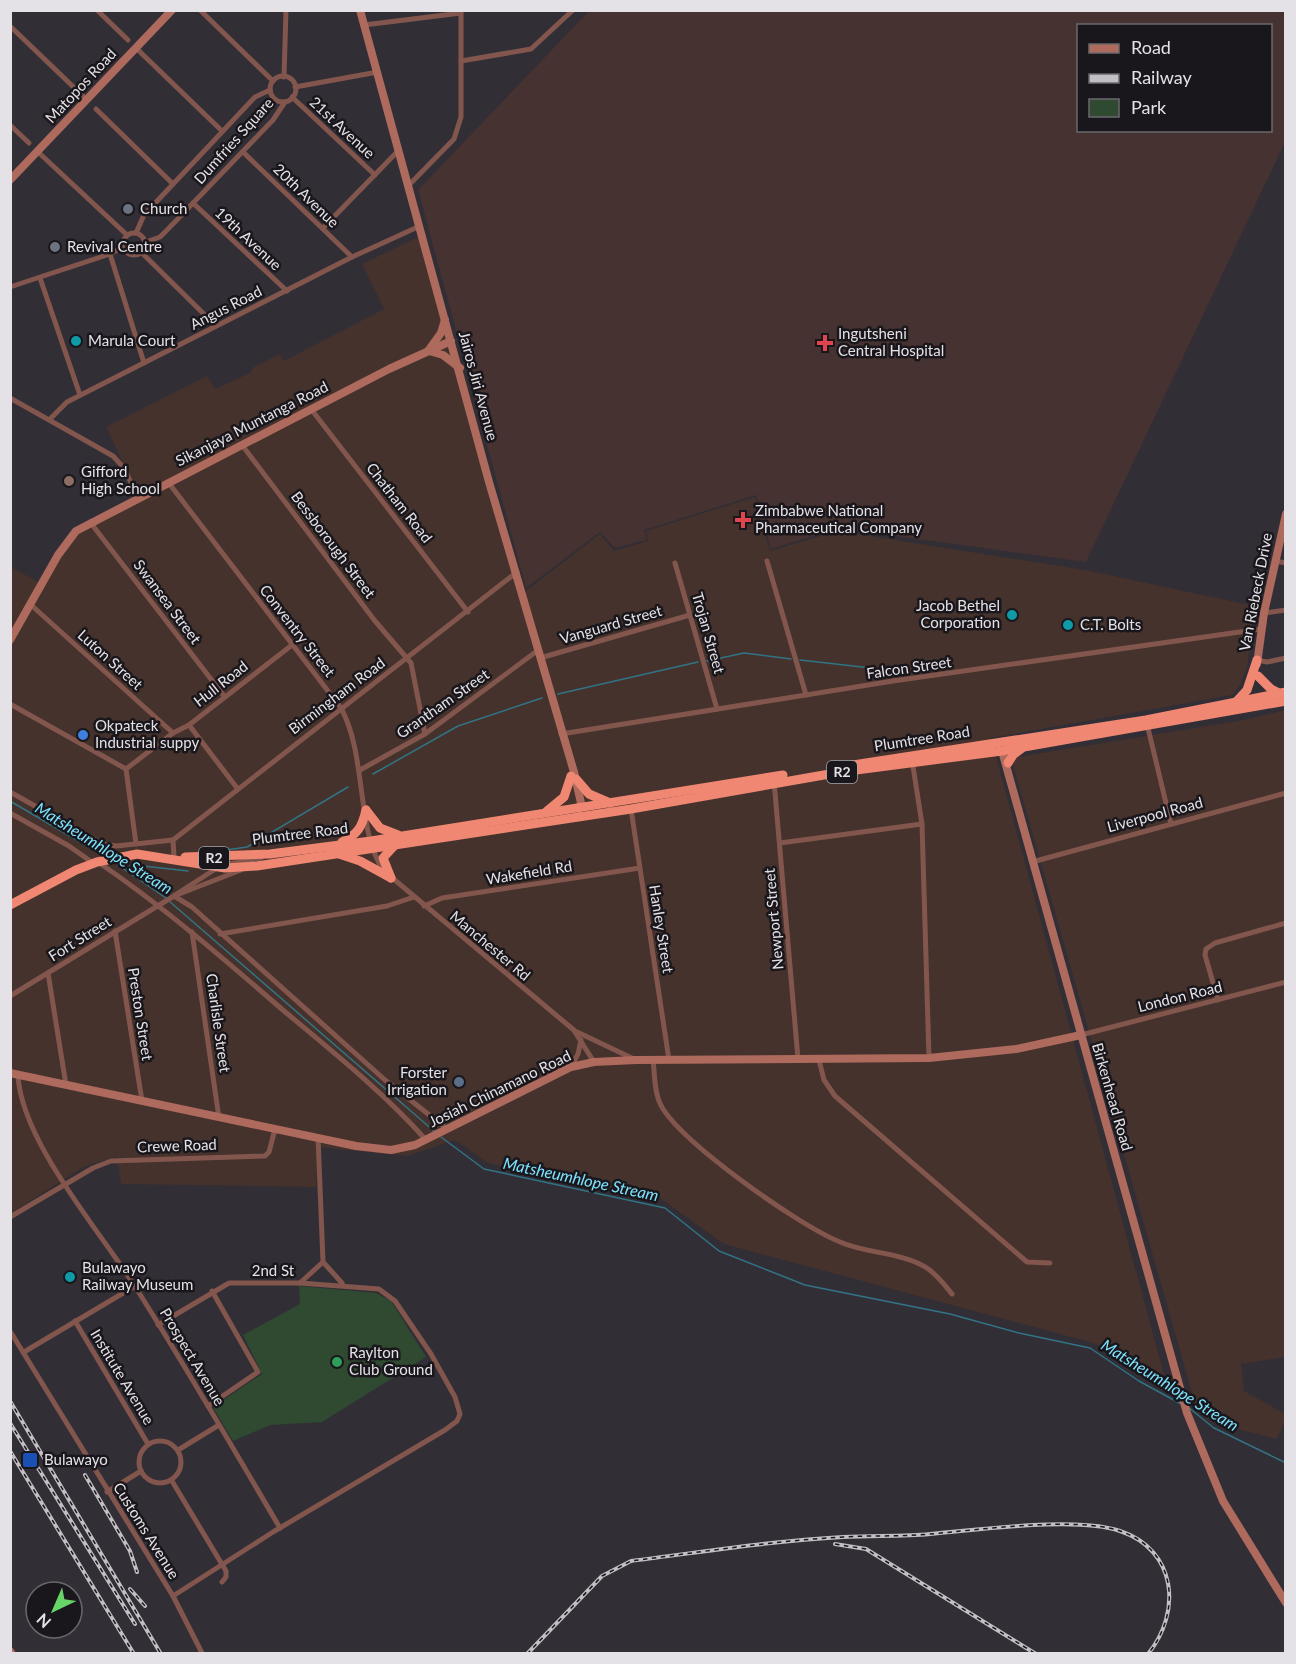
<svg xmlns="http://www.w3.org/2000/svg" width="1296" height="1664" viewBox="0 0 1296 1664" font-family="Lato,sans-serif">
<style>
.industrial{fill:#45322c}
.medical{fill:#463230;fill-rule:evenodd}
.green{fill:#2f4a30}
.lines{fill:none;stroke-linecap:round;stroke-linejoin:round}
.stream{stroke:#317486;stroke-width:1.5}
.street{stroke:#82564d;stroke-width:5}
.secondary{stroke:#ae6a5d;stroke-width:8}
.highway{stroke:#f08772;stroke-width:9}
.rail-casing{stroke:#c2bec4;stroke-width:4}
.rail{stroke:#19171b;stroke-width:1.5;stroke-dasharray:4.5;stroke-linecap:butt}
.worship-dot{fill:#6b7280;stroke:#19171b;stroke-width:2}
.culture-dot{fill:#0f9aa8;stroke:#19171b;stroke-width:2}
.health-dot{fill:#e0444e;stroke:#19171b;stroke-width:2}
.education-dot{fill:#8d6e63;stroke:#19171b;stroke-width:2}
.shop-dot{fill:#3f7fe0;stroke:#19171b;stroke-width:2}
.service-dot{fill:#5c6f8a;stroke:#19171b;stroke-width:2}
.leisure-dot{fill:#2e9e5b;stroke:#19171b;stroke-width:2}
.transit-dot{fill:#1a4fb4;stroke:#19171b;stroke-width:2}
.labels{text-anchor:middle;stroke-width:5;stroke-linejoin:round;paint-order:stroke}
.shield{fill:#19171b;stroke:#a8a5aa;stroke-width:1.5}
.shield-label{font-size:14px;font-weight:bold;fill:#e5e2e7}
.street-label{font-size:15px;fill:#e5e2e7;stroke:#19171b}
.poi-label{font-size:15px;fill:#e5e2e7;stroke:#19171b;text-anchor:start}
.water-label{font-size:16px;font-style:italic;fill:#7de3ff;stroke:#19171b}
</style>
<rect width="100%" height="100%" fill="#322e36"/>
<g class="industrial">
<polygon points="418,237 519,596 600,534 614,551 648,541 646,531 755,497 770,551 838,531 1085,570 1259,607 1253,624 1247,667 1240,685 1232,695 991,738 1168,1389 1094,1343 724,1244 660,1198 488,1163 455,1140 407,1156 318,1147 316,1187 121,1184 117,1157 85,1166 11,1213 11,567 42,584 78,533 140,498 106,427 207,376 215,389 250,373 254,367 280,354 284,361 384,309 362,264"/>
<polygon points="1285,710 1285,1357 1241,1364 1244,1391 1285,1414 1285,1421 1277,1439 1211,1422 1197,1410 1011,758 1244,720"/>
</g>
<path class="medical" d="M589,11h696v131l-199,420 -248,-34 -67,21 -15,-54 -112,35 2,10 -31,8 -15,-16 -74,56 -108,-398zM1078,26h192v104h-192z"/>
<polygon class="green" points="299,1286 376,1293 391,1301 426,1357 322,1422 270,1425 233,1441 213,1407 262,1374 243,1335 300,1304"/>
<g class="lines">
<g class="stream">
<polyline points="800,660 880,669"/>
<polyline points="707,661 744,653 791,659"/>
<polyline points="558,694 698,662"/>
<polyline points="373,774 458,726 542,698"/>
<polyline points="10,801 104,856"/>
<polyline points="226,850 247,847 348,787"/>
<polyline points="115,863 166,898"/>
<polyline points="125,869 134,865 188,871"/>
<polyline points="169,901 435,1132"/>
<polyline points="441,1137 484,1169 665,1208 719,1251 805,1285 950,1314 1019,1333 1090,1348 1139,1381 1181,1404"/>
<polyline points="1188,1407 1214,1428 1286,1463"/>
</g>
<g class="street">
<polyline points="97,10 128,40"/>
<polyline points="200,10 273,81"/>
<polyline points="364,25 461,13"/>
<polyline points="10,26 87,100"/>
<polyline points="136,48 222,131"/>
<polyline points="461,61 531,49 573,10"/>
<circle cx="283" cy="89" r="13"/>
<polyline points="284,77 286,10"/>
<polyline points="295,87 378,72"/>
<polyline points="292,97 375,175"/>
<polyline points="96,109 173,184"/>
<polyline points="10,125 29,143"/>
<polyline points="37,151 127,235"/>
<polyline points="243,152 352,257"/>
<polyline points="408,186 454,139 461,117 461,10"/>
<polyline points="193,203 287,291"/>
<polyline points="323,228 399,150"/>
<circle cx="134" cy="244" r="11"/>
<polyline points="136,233 144,215 255,97 270,90"/>
<polyline points="146,242 160,237 170,227 273,120 285,102"/>
<polyline points="142,253 216,326"/>
<polyline points="110,254 144,363"/>
<polyline points="40,278 80,395"/>
<polyline points="10,287 110,254 123,247"/>
<polyline points="10,398 113,456 124,468 138,498"/>
<polyline points="311,409 468,612"/>
<polyline points="50,419 67,402 352,257 420,226"/>
<polyline points="242,445 375,621 411,663 425,734"/>
<path d="M168,482l173,226c26,47 15,125 43,163l191,160 61,29"/>
<polyline points="90,522 224,696"/>
<polyline points="767,561 806,695"/>
<polyline points="1275,561 1286,563"/>
<polyline points="675,563 717,709"/>
<polyline points="30,604 173,733"/>
<polyline points="1264,613 1286,610"/>
<polyline points="540,658 690,615"/>
<polyline points="1257,660 1267,662 1286,658"/>
<polyline points="10,704 126,769 173,733 189,725 292,645"/>
<polyline points="1147,724 1171,824"/>
<polyline points="189,725 237,788"/>
<polyline points="561,734 893,681 1261,629"/>
<polyline points="912,760 922,824 929,1058"/>
<polyline points="126,769 136,844"/>
<polyline points="360,770 425,734 537,651"/>
<polyline points="774,781 798,1059"/>
<polyline points="10,792 103,844 116,846 173,840"/>
<polyline points="631,809 669,1060"/>
<polyline points="10,813 69,846 93,863"/>
<polyline points="173,840 517,572"/>
<polyline points="173,840 174,857"/>
<polyline points="780,843 922,824"/>
<path d="M98,862c66,45 126,97 186,149 48,40 100,82 142,129"/>
<polyline points="1032,862 1286,793"/>
<polyline points="229,864 261,858"/>
<polyline points="175,895 217,868"/>
<polyline points="174,896 192,907 385,1080 447,1129"/>
<polyline points="424,906 442,898 640,868"/>
<polyline points="115,931 142,1101"/>
<polyline points="192,932 219,1118"/>
<polyline points="220,934 387,906 414,897"/>
<polyline points="48,973 66,1085"/>
<polyline points="10,996 174,896 241,870"/>
<polyline points="1218,1000 1205,955 1206,949 1215,943 1286,923"/>
<polyline points="575,1032 594,1062"/>
<polyline points="1081,1035 1286,982"/>
<path d="M653,1060c2,16 1,35 10,49 24,37 135,116 177,133 27,12 62,10 87,26 10,7 18,17 25,26"/>
<polyline points="819,1060 824,1080 835,1096 1027,1262 1050,1263"/>
<polyline points="571,1067 578,1054 581,1040"/>
<path d="M18,1075c3,66 82,156 118,213 50,79 97,160 144,240"/>
<polyline points="318,1137 323,1262 342,1283"/>
<polyline points="10,1217 93,1168 111,1161 265,1156 269,1152 275,1129"/>
<polyline points="300,1283 323,1262"/>
<polyline points="75,1321 148,1444"/>
<polyline points="158,1325 229,1283 300,1283 379,1289 395,1301 431,1354 455,1397 460,1414 457,1421 445,1430 273,1532 173,1596"/>
<polyline points="10,1331 173,1596 202,1653"/>
<polyline points="24,1352 135,1286"/>
<polyline points="208,1406 258,1372 212,1291"/>
<circle cx="160" cy="1462" r="21"/>
<polyline points="178,1450 219,1425"/>
<polyline points="172,1481 226,1571 226,1577 222,1582"/>
<polyline points="107,1492 141,1471"/>
</g>
<g class="secondary">
<polyline points="360,10 489,482 574,772 581,803 579,809"/>
<polyline points="10,180 172,10"/>
<polyline points="428,351 441,333 445,320"/>
<polyline points="429,351 443,355 460,368"/>
<polyline points="10,640 58,555 76,531 389,369 451,341"/>
<polyline points="1257,664 1264,613 1286,514"/>
<polyline points="1002,751 1187,1413 1223,1501 1286,1603"/>
<polyline points="10,1073 356,1146 391,1150 415,1145 571,1067 594,1062 636,1060 929,1058 1016,1049 1081,1035"/>
<polyline points="10,1651 12,1654"/>
</g>
<g class="highway">
<polyline points="1258,676 1271,689 1279,693"/>
<polyline points="1236,702 1247,690 1257,660"/>
<polyline points="1008,763 1013,755 1021,749"/>
<polyline points="853,765 1146,720 1286,692"/>
<polyline points="576,779 589,794 610,803"/>
<polyline points="366,810 380,828 398,835"/>
<polyline points="547,811 564,797 571,776"/>
<path d="M342,842c16,-8 20,-15 24,-32"/>
<polyline points="339,854 360,861 391,878"/>
<polyline points="185,857 270,854 371,841 783,775"/>
<polyline points="391,878 383,858 395,845"/>
<polyline points="10,905 76,870 97,862 137,854 225,868 257,866 631,809 841,772 1002,751 1286,701"/>
</g>
<g class="rail-casing">
<g id="rail">
<polyline points="10,1401 161,1654"/>
<polyline points="10,1423 135,1624"/>
<polyline points="10,1451 134,1654"/>
<polyline points="85,1475 130,1551 137,1572"/>
<polyline points="835,1544 866,1549 1036,1654"/>
<polyline points="130,1589 145,1606"/>
<path d="M527,1654l75,-78 29,-15c70,-9 141,-20 212,-24 29,-2 58,0 87,-3 49,-4 146,-18 190,-3 57,19 62,81 28,123"/>
</g>
</g>
<use href="#rail" class="rail"/>
</g>
<g class="worship-dot">
<circle cx="128" cy="209" r="6"/>
<circle cx="55" cy="247" r="6"/>
</g>
<g class="culture-dot">
<circle cx="76" cy="341" r="6"/>
<circle cx="1012" cy="615" r="6"/>
<circle cx="1068" cy="625" r="6"/>
<circle cx="70" cy="1277" r="6"/>
</g>
<g class="health-dot">
<path d="M822 334h6v6h6v6h-6v6h-6v-6h-6v-6h6z"/>
<path d="M740 511h6v6h6v6h-6v6h-6v-6h-6v-6h6z"/>
</g>
<circle class="education-dot" cx="69" cy="481" r="6"/>
<circle class="shop-dot" cx="83" cy="735" r="6"/>
<circle class="service-dot" cx="459" cy="1082" r="6"/>
<circle class="leisure-dot" cx="337" cy="1362" r="6"/>
<rect class="transit-dot" x="22" y="1452" width="16" height="16" rx="3"/>
<g class="labels">
<g class="shield">
<rect x="827" y="761" width="30" height="22" rx="4.5"/>
<rect x="199" y="847" width="30" height="22" rx="4.5"/>
</g>
<g class="shield-label">
<text x="842" y="777">R2</text>
<text x="214" y="863">R2</text>
</g>
<g class="street-label">
<text transform="translate(81 86) rotate(-47)" y="5">Matopos Road</text>
<text transform="translate(342 128) rotate(43)" y="5">21st Avenue</text>
<text transform="translate(234 141) rotate(-48)" y="5">Dumfries Square</text>
<text transform="translate(306 196) rotate(44)" y="5">20th Avenue</text>
<text transform="translate(248 239) rotate(43)" y="5">19th Avenue</text>
<text transform="translate(226 308) rotate(-27)" y="5">Angus Road</text>
<text transform="translate(478 386) rotate(75)" y="5">Jairos Jiri Avenue</text>
<text transform="translate(252 424) rotate(-27)" y="5">Sikanjaya Muntanga Road</text>
<text transform="translate(399 503) rotate(52)" y="5">Chatham Road</text>
<text transform="translate(333 545) rotate(53)" y="5">Bessborough Street</text>
<text transform="translate(1256 592) rotate(-79)" y="5">Van Riebeck Drive</text>
<text transform="translate(167 602) rotate(53)" y="5">Swansea Street</text>
<text transform="translate(611 625) rotate(-16)" y="5">Vanguard Street</text>
<text transform="translate(297 631) rotate(52)" y="5">Conventry Street</text>
<text transform="translate(708 633) rotate(74)" y="5">Trojan Street</text>
<text transform="translate(110 660) rotate(42)" y="5">Luton Street</text>
<text transform="translate(909 668) rotate(-8)" y="5">Falcon Street</text>
<text transform="translate(221 684) rotate(-38)" y="5">Hull Road</text>
<text transform="translate(337 696) rotate(-37)" y="5">Birmingham Road</text>
<text transform="translate(443 704) rotate(-35)" y="5">Grantham Street</text>
<text transform="translate(922 739) rotate(-9)" y="5">Plumtree Road</text>
<text transform="translate(1155 815) rotate(-15)" y="5">Liverpool Road</text>
<text transform="translate(300 834) rotate(-7)" y="5">Plumtree Road</text>
<text transform="translate(529 873) rotate(-9)" y="5">Wakefield Rd</text>
<text transform="translate(774 919) rotate(-95)" y="5">Newport Street</text>
<text transform="translate(661 929) rotate(81)" y="5">Hanley Street</text>
<text transform="translate(80 939) rotate(-32)" y="5">Fort Street</text>
<text transform="translate(490 946) rotate(40)" y="5">Manchester Rd</text>
<text transform="translate(1180 997) rotate(-14)" y="5">London Road</text>
<text transform="translate(140 1014) rotate(81)" y="5">Preston Street</text>
<text transform="translate(218 1023) rotate(82)" y="5">Charlisle Street</text>
<text transform="translate(500 1089) rotate(-26)" y="5">Josiah Chinamano Road</text>
<text transform="translate(1112 1097) rotate(74)" y="5">Birkenhead Road</text>
<text transform="translate(177 1146) rotate(-2)" y="5">Crewe Road</text>
<text x="273" y="1276">2nd St</text>
<text transform="translate(192 1357) rotate(59)" y="5">Prospect Avenue</text>
<text transform="translate(122 1377) rotate(59)" y="5">Institute Avenue</text>
<text transform="translate(146 1531) rotate(58)" y="5">Customs Avenue</text>
</g>
<g class="poi-label">
<text x="140" y="214">Church</text>
<text x="67" y="252">Revival Centre</text>
<text x="838" y="339">Ingutsheni<tspan x="838" dy="17">Central Hospital</tspan></text>
<text x="88" y="346">Marula Court</text>
<text x="81" y="477">Gifford<tspan x="81" dy="17">High School</tspan></text>
<text x="755" y="516">Zimbabwe National<tspan x="755" dy="17">Pharmaceutical Company</tspan></text>
<text x="1000" y="611" text-anchor="end">Jacob Bethel<tspan x="1000" dy="17">Corporation</tspan></text>
<text x="1080" y="630">C.T. Bolts</text>
<text x="95" y="731">Okpateck<tspan x="95" dy="17">Industrial suppy</tspan></text>
<text x="447" y="1078" text-anchor="end">Forster<tspan x="447" dy="17">Irrigation</tspan></text>
<text x="82" y="1273">Bulawayo<tspan x="82" dy="17">Railway Museum</tspan></text>
<text x="349" y="1358">Raylton<tspan x="349" dy="17">Club Ground</tspan></text>
<text x="44" y="1465">Bulawayo</text>
</g>
<g class="water-label">
<text transform="translate(104 848) rotate(32)" y="6">Matsheumhlope Stream</text>
<text transform="translate(581 1179) rotate(12)" y="6">Matsheumhlope Stream</text>
<text transform="translate(1170 1385) rotate(32)" y="6">Matsheumhlope Stream</text>
</g>
</g>
<rect width="1296" height="1664" fill="none" stroke="#e5e2e7" stroke-width="24"/>
<rect x="1077" y="24" width="195" height="108" fill="#19171b" stroke="#6b686d" stroke-width="1.5"/>
<rect x="1089" y="44" width="30" height="9" fill="#ae6a5d" stroke="#6b686d" stroke-width="1.5"/>
<text x="1131" y="54" font-size="18" fill="#e5e2e7">Road</text>
<rect x="1089" y="74" width="30" height="9" fill="#c2bec4" stroke="#6b686d" stroke-width="1.5"/>
<text x="1131" y="84" font-size="18" fill="#e5e2e7">Railway</text>
<rect x="1089" y="99" width="30" height="18" fill="#2f4a30" stroke="#6b686d" stroke-width="1.5"/>
<text x="1131" y="114" font-size="18" fill="#e5e2e7">Park</text>
<g transform="translate(54 1610) rotate(224)"><circle r="28" fill="#19171b" stroke="#6b686d" stroke-width="1.5"/>
<path d="M0-4.5L10 22L0 15L-10 22Z" fill="#66d467"/>
<text y="-9" font-size="16" font-weight="bold" text-anchor="middle" fill="#e5e2e7">N</text>
</g>
</svg>
